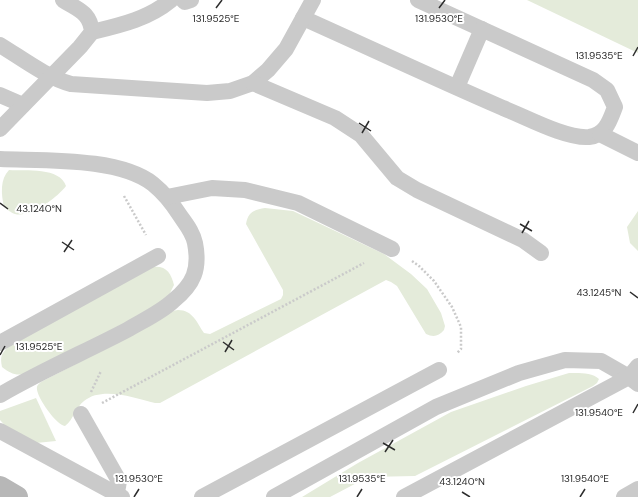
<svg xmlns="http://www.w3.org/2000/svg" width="638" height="497" viewBox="0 0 638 497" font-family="'DM Sans',sans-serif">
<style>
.green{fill:#e4ebda}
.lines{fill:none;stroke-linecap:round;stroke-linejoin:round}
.path{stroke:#cacaca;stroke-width:2.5;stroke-dasharray:2 2;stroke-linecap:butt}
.lane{stroke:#cacaca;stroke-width:16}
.secondary{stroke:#b7b7b7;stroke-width:22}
.ticks{fill:none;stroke:#2d2d2d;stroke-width:1.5}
.ticks-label{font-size:10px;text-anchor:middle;fill:#2d2d2d;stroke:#fff;stroke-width:4;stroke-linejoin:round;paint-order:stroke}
</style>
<rect width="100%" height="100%" fill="#fff"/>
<g class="green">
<polygon points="527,0 638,0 638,53"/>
<path d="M9,170c17,1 51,-3 57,16 -8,11 -36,32 -51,28 -4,-1 -8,-5 -11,-7 -3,-13 -4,-28 5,-37z"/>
<path d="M265,208l28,3 91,43 27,20 16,15 14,24 4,13 -1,4c-6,7 -11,7 -18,4l-29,-48 -6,-4 -5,-2 -226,123h-5c-20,-5 -53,-17 -71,-2 -9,7 -10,18 -19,25 -9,-1 -30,-31 -28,-39 0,-2 2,-3 4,-5 36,-19 72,-37 108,-56 8,-4 21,-16 29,-16 15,0 19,13 26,23l6,1 71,-35 2,-4v-5l-37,-66c2,-12 8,-14 19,-16z"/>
<polygon points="638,211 638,251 630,243 627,227"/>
<path d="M152,267c14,-2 19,6 22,18l-5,10 -6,7 -46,26 -93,46c-9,2 -14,-1 -22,-7 -2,-10 -1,-13 6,-20z"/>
<path d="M569,373c9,0 23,-1 30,6l-2,4 -4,3 -178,90 -47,1 -38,20h-28l56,-34 93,-51 75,-26z"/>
<polygon points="36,398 56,441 36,443 10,431 0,420 0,411"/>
</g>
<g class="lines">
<g class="path">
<polyline points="124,196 146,235"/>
<polyline points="412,261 419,266 434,281 452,307 461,327 461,349 457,353"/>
<polyline points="91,392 101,371"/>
<polyline points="102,403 364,263"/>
</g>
<g class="lane">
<polyline points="183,0 185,2 191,0"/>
<path d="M303,18c67,30 133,61 200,90 23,9 63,31 86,29 17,-2 21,-17 26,-30l-8,-17 -14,-10 -175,-80"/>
<path d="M92,32c29,-7 56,-13 79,-32"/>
<path d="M0,45c23,14 46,32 71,39l136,9 23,-2 23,-8 15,-13 18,-21 27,-49"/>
<polyline points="253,83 335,118 361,135 397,178 417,190 523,240 541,253"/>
<polyline points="457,87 482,29"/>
<polyline points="0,95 23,105"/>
<path d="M0,129l80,-82 12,-15c-2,-20 -14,-22 -29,-32"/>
<polyline points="600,134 638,153"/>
<path d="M0,159c43,2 119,-2 153,25 11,9 19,19 26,30 6,9 14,18 16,29 5,26 -1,41 -22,58 -13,12 -31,20 -46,29 -42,22 -86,41 -127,65"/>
<polyline points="167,197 212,188 245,190 298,203 392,249"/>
<polyline points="0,343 158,256"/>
<polyline points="81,414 119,481 118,487 115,493"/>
<polyline points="0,431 122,497"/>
<polyline points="202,497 439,370"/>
<polyline points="274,497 436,407 519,373 565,360 601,361 629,377 638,384"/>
<polyline points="404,497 629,377 638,366"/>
<polyline points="624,497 638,489"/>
</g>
<polyline class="secondary" points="0,487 17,497"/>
</g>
<path class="ticks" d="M216,8l6,-8M439,8l6,-8M633,56l5,-9M359,123l12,8M362,133l7,-12M0,203l8,6M520,224l12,7M522,233l7,-12M62,242l12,8M64,252l8,-12M630,292l8,6M223,342l11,8M225,352l7,-12M0,355l5,-9M633,413l5,-9M383,443l12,7M385,452l8,-12M462,492l8,5M134,497l5,-8M357,497l5,-8M580,497l5,-8"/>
<g class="ticks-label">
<text x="216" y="22">131.9525°E</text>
<text x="439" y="22">131.9530°E</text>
<text x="599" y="59">131.9535°E</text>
<text x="39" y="212">43.1240°N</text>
<text x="599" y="296">43.1245°N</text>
<text x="39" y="350">131.9525°E</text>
<text x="599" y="416">131.9540°E</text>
<text x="139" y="482">131.9530°E</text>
<text x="362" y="482">131.9535°E</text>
<text x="585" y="482">131.9540°E</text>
<text x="462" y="485">43.1240°N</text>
</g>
</svg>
